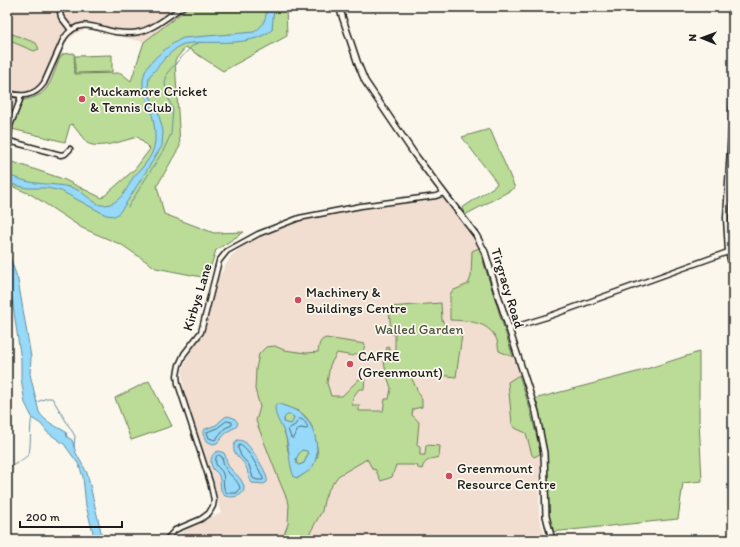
<svg xmlns="http://www.w3.org/2000/svg" width="740" height="547" viewBox="0 0 740 547" font-family="Itim,sans-serif">
<style>
.built{fill:#f1ded0}
.green{fill:#bbdc96;stroke:#6c7c59;fill-rule:evenodd}
.water{fill:#96d9f8;stroke:#658da0;fill-rule:evenodd}
.lines{fill:none;stroke-linecap:round;stroke-linejoin:round}
.shore{stroke:#4d6874;stroke-width:1}
.stream{stroke:#658da0;stroke-width:1}
.minor-casing{stroke:#1c1c1c;stroke-width:7}
.tertiary-casing{stroke:#1c1c1c;stroke-width:8}
.minor{stroke:#fbf7ec;stroke-width:4}
.tertiary{stroke:#fbf7ec;stroke-width:5}
.poi-dot{fill:#d1495b;stroke:#fbf7ec;stroke-width:1.5}
.labels{text-anchor:middle;stroke-width:3.5;stroke-linejoin:round;paint-order:stroke}
.poi-label{font-size:14px;fill:#1c1c1c;stroke:#fbf7ec;text-anchor:start}
.street-label{font-size:14px;fill:#1c1c1c;stroke:#fbf7ec}
.park-label{font-size:14px;fill:#4c5641;stroke:#fbf7ec}
</style>
<rect width="100%" height="100%" fill="#fbf7ec"/>
<filter id="ink" filterUnits="userSpaceOnUse"><feTurbulence type="fractalNoise" baseFrequency=".025" numOctaves="2"/><feDisplacementMap in="SourceGraphic" scale="8" xChannelSelector="R" yChannelSelector="G"/><feConvolveMatrix kernelMatrix="1 2 1 2 8 2 1 2 1" color-interpolation-filters="sRGB"/></filter>
<g filter="url(#ink)">
<g class="built">
<polygon points="7,7 189,7 144,42 87,29 78,32 67,40 48,87 35,98 23,100 19,110 7,106"/>
<polygon points="443,198 478,245 530,409 540,450 539,517 544,533 497,540 172,540 194,524 221,513 185,399 182,371 188,356 203,332 217,280 231,256 249,241 308,217"/>
</g>
<g class="green">
<path d="M189,7h97l1,29 -64,35 -37,-24 -11,13 5,86 -23,40 7,28 50,19 30,-1 -28,18 -9,28 -51,-10 -34,-23 -40,-17 -50,-33 -25,-11v-24l56,19 39,19 33,-29 15,-20 -12,-12c-14,3 -39,13 -51,6l-15,-19 -2,1 -5,17 -53,-13 11,-29c23,-4 25,-12 33,-32 2,-6 3,-10 7,-14l11,-1 1,21 46,-1 10,8 13,-39z"/>
<polygon points="7,32 36,43 39,49 34,51 10,41 7,38"/>
<polygon points="112,55 112,72 75,73 75,56"/>
<polygon points="490,129 515,188 465,215 462,208 495,186 497,183 462,137"/>
<path d="M479,248l34,109 -14,-6c-1,-4 -1,-9 -3,-13 -9,-17 -28,-17 -46,-18v-25l2,-4 16,-7 3,-7 1,-26z"/>
<path d="M441,303l1,17 6,11 11,1 3,3 -6,42 -25,-3 -20,3 11,23v7l-9,2 -1,6 7,7 -2,23 3,1v9h5l1,-10 14,1 -1,11c-8,2 -15,3 -17,12l-4,-1 -1,-3h-21l-4,12 -11,4 -6,-12 -2,1 -6,-11 -29,17 -11,16 -3,9 -2,10 -16,29h-24l6,-16 1,-20 -10,-24 -23,-59 4,-14 -5,-18 1,-20 3,-15 7,-7 9,-1 9,4 22,3 12,-1c1,-7 1,-12 8,-14l39,6c-2,12 -5,7 -12,12l-16,-3 -7,12 -3,18 4,13h11l17,-17h6l-1,10h-5c-4,5 -7,9 -7,16h7v6h24l2,-12h4l2,-11 -5,-15 -2,-11 3,-15h2l1,13 5,-1v-25h-4l-2,-27zM283,405c5,3 10,4 15,6 16,8 18,29 20,45l-14,18 -6,4 -10,-27 -2,-14 -4,-10z"/>
<path d="M699,352v68l3,61 -19,2 -5,36 -127,13c-7,-25 -2,-50 -4,-75 -2,-19 -8,-39 -13,-58l103,-27z"/>
<polygon points="519,375 530,409 540,450 540,454 534,457 532,455 526,433 515,428 512,424 508,382"/>
<polygon points="149,381 172,426 131,440 115,398"/>
<circle cx="289" cy="419" r="5"/>
<polygon points="302,450 307,451 308,454 304,463 299,465 297,464 296,459 300,451"/>
</g>
<g class="water">
<path d="M267,7h7l-2,23c-26,19 -59,9 -88,14l-5,2 -13,11 -17,20 -1,13 2,6 8,16 5,19 -1,15 -37,59 -6,8 -4,3 -9,-1 -45,-24 -14,-3h-20l-20,-5v-8c10,3 19,7 29,8 14,2 29,1 42,7 6,3 17,14 23,15 16,1 24,-12 30,-24 2,-5 7,-8 10,-12 5,-6 12,-15 13,-23 3,-10 -1,-30 -4,-39 -5,-12 -10,-23 -5,-35 5,-13 27,-29 38,-34l71,-6c10,-6 12,-14 13,-25z"/>
<path d="M7,249l11,31 13,77 -1,17 9,38c6,10 17,14 27,20l1,5 5,3 4,13 11,20 16,67h-8l-9,-34 -3,-29 -4,-12 -15,-21 -17,-12 -6,-8 -8,-5 -8,-16 -4,-25v-18l-9,-61 -5,-17z"/>
<path d="M276,404h3c9,3 19,6 26,13 11,11 17,39 6,52 -3,3 -9,6 -13,9l-4,-1c-6,-15 -4,-29 -9,-43 -3,-8 -13,-21 -9,-30zM287,415h4l3,2 -1,4 -2,3 -5,-1 -2,-1v-4zM302,450l5,1 1,3 -4,9 -5,2 -2,-1 -1,-5 4,-7z"/>
<polygon points="228,416 234,418 238,423 236,427 228,431 217,443 213,444 206,441 203,434 203,430 216,425 225,417"/>
<path d="M237,440c4,0 6,1 9,3 6,6 23,31 21,39l-3,2 -12,-1c-5,-6 -3,-12 -7,-18 -5,-8 -17,-13 -8,-25z"/>
<path d="M219,451l5,2c3,5 2,11 6,15 3,4 8,7 11,12 9,14 -4,19 -16,16 -7,-7 -3,-12 -6,-20 -1,-4 -4,-4 -6,-7 -4,-8 -2,-16 6,-18z"/>
</g>
<g class="lines">
<g class="shore">
<path d="M299,419c4,-1 8,5 9,9l-2,1 -5,-1 -3,1 -4,9h-3l-3,-9 7,-4z"/>
<polygon points="227,421 232,422 232,425 225,428 215,440 209,438 207,432 217,428"/>
<path d="M240,445c8,3 19,24 23,33v2h-6l-4,-2 -4,-13 -8,-9 -3,-8z"/>
<path d="M219,455l3,2c1,4 1,9 4,12 4,7 12,11 14,19l-3,5h-10c-6,-6 -2,-12 -4,-19 -3,-8 -9,-5 -7,-17z"/>
</g>
<g class="stream">
<polyline points="128,207 163,151 171,134 173,110 167,94 165,84 167,73 192,46 200,42"/>
<polyline points="37,402 47,398 52,398 75,436 74,447"/>
<path d="M7,469c6,-4 16,-9 21,-14 4,-6 1,-29 4,-38"/>
</g>
<g class="minor-casing">
<g id="minor">
<polyline points="59,7 61,17 71,30"/>
<path d="M7,92c14,6 28,4 37,-9l20,-45c14,-21 32,-10 51,-6 8,1 16,2 24,0 16,-4 30,-16 43,-25"/>
<polyline points="733,94 726,218 728,252 733,270"/>
<polyline points="20,96 20,100 10,126 9,141 61,155 65,154 70,149"/>
<polyline points="508,329 547,317 728,252"/>
<polyline points="166,540 175,530 201,519 209,513 213,506 214,500 210,482 178,384 177,375 179,365 184,354 201,332 219,261 227,251 258,234 299,218 361,206 436,196 444,193"/>
</g>
</g>
<g class="tertiary-casing">
<polyline id="tertiary" points="339,7 358,64 365,81 415,155 476,235 485,252 497,292 536,412 544,453 546,516 552,540"/>
</g>
<use href="#minor" class="minor"/>
<use href="#tertiary" class="tertiary"/>
</g>
</g>
<g class="poi-dot">
<circle cx="82" cy="99" r="4"/>
<circle cx="298" cy="300" r="4"/>
<circle cx="350" cy="364" r="4"/>
<circle cx="449" cy="476" r="4"/>
</g>
<g class="labels">
<g class="poi-label">
<text x="90" y="96">Muckamore Cricket<tspan x="90" dy="16">&amp; Tennis Club</tspan></text>
<text x="306" y="297">Machinery &amp;<tspan x="306" dy="16">Buildings Centre</tspan></text>
<text x="358" y="361">CAFRE<tspan x="358" dy="16">(Greenmount)</tspan></text>
<text x="457" y="473">Greenmount<tspan x="457" dy="16">Resource Centre</tspan></text>
</g>
<g class="street-label">
<text transform="translate(508 288) rotate(73)" y="5">Tirgracy Road</text>
<text transform="translate(197 297) rotate(-73)" y="5">Kirbys Lane</text>
</g>
<g class="park-label">
<text x="419" y="334">Walled Garden</text>
</g>
</g>
<rect width="740" height="547" fill="none" stroke="#fbf7ec" stroke-width="24"/>
<rect x="12" y="12" width="716" height="523" fill="none" stroke="#1c1c1c" stroke-width="1.5" filter="url(#ink)"/>
<g transform="translate(702 38) rotate(271)" stroke="#fbf7ec" stroke-width="3" paint-order="stroke">
<path d="M0-3L7 15L0 10L-7 15Z" fill="#1c1c1c"/>
<text y="-6" font-size="11" font-weight="bold" text-anchor="middle" fill="#1c1c1c">N</text>
</g>
<path d="M20 521v6h102v-6" fill="none" stroke="#1c1c1c" stroke-width="2"/>
<text x="26" y="521" font-size="12" fill="#1c1c1c" stroke="#fbf7ec" stroke-width="3" paint-order="stroke">200 m</text>
</svg>
